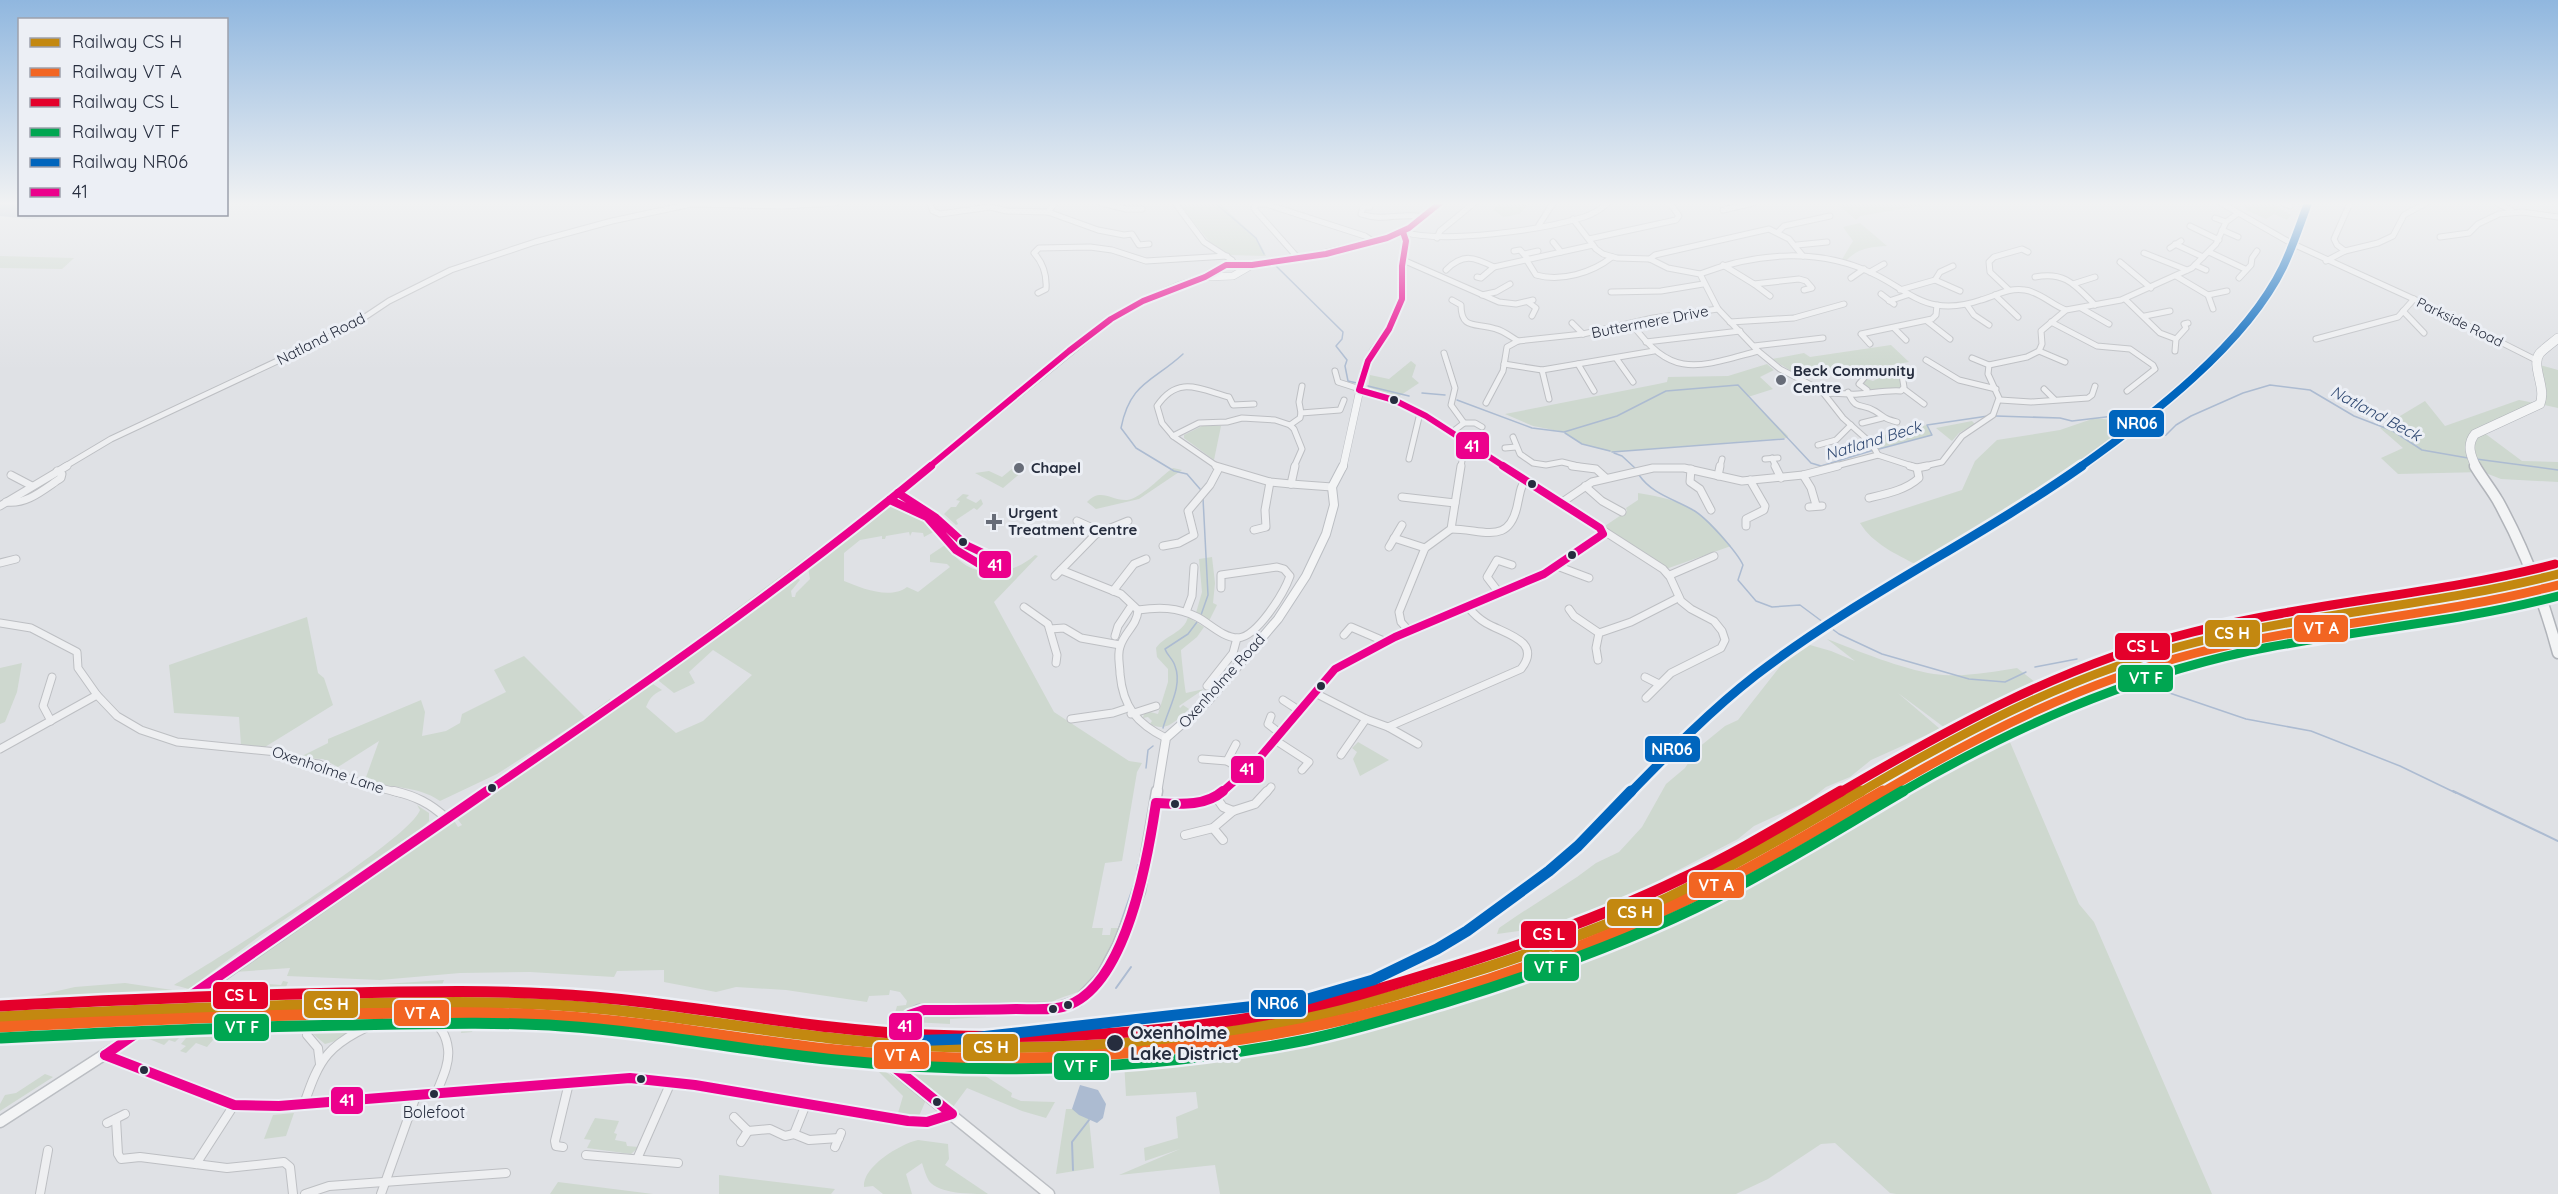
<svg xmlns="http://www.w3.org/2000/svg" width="2558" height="1194" viewBox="0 0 2558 1194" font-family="Quicksand,sans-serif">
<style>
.green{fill:#ced8cf}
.water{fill:#acbbd1}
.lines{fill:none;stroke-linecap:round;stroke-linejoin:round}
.stream-far1{stroke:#acbbd1;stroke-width:1.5}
.stream{stroke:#acbbd1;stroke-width:2}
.minor-far2-casing{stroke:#bdbfc3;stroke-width:7}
.minor-far1-casing{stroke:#bdbfc3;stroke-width:9}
.minor-casing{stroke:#bdbfc3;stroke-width:10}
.major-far2-casing{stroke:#bbbec3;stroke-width:8}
.major-far1-casing{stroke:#bbbec3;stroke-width:10}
.major-casing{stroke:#bbbec3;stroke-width:13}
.highway-far1-casing{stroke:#b1b4ba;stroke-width:10}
.highway-casing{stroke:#b1b4ba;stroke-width:13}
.minor-far2{stroke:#eeeff1;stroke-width:5}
.minor-far1{stroke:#eeeff1;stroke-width:7}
.minor{stroke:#eeeff1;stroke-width:8}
.major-far2{stroke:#f3f4f5;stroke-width:7}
.major-far1{stroke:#f3f4f5;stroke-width:8}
.major{stroke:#f3f4f5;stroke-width:10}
.highway-far1{stroke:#f3f4f5;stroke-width:9}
.highway{stroke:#f3f4f5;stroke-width:10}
.bus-1-far2-casing{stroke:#eceff5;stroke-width:10}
.bus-1-far1-casing{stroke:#eceff5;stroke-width:12}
.bus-1-casing{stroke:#eceff5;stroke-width:14}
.bus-1-far2{stroke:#ec008c;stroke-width:6}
.bus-1-far1{stroke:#ec008c;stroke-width:8}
.bus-1{stroke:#ec008c;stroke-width:10}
.rail-1-far1-casing{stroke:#eceff5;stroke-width:14}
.rail-1-casing{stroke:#eceff5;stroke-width:16}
.rail-2-far1-casing{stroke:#eceff5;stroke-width:14}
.rail-2-casing{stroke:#eceff5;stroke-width:16}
.rail-3-far1-casing{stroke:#eceff5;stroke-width:14}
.rail-3-casing{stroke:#eceff5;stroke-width:16}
.rail-4-far1-casing{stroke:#eceff5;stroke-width:14}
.rail-4-casing{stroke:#eceff5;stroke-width:16}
.rail-5-far2-casing{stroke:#eceff5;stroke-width:11}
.rail-5-far1-casing{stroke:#eceff5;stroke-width:14}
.rail-5-casing{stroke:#eceff5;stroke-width:16}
.rail-1-far1{stroke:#c38810;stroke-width:9}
.rail-1{stroke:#c38810;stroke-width:11}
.rail-2-far1{stroke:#f26522;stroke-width:9}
.rail-2{stroke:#f26522;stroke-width:11}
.rail-3-far1{stroke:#e4002b;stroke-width:9}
.rail-3{stroke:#e4002b;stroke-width:11}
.rail-4-far1{stroke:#00a651;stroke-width:9}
.rail-4{stroke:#00a651;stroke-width:11}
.rail-5-far2{stroke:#0065bd;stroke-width:8}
.rail-5-far1{stroke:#0065bd;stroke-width:9}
.rail-5{stroke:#0065bd;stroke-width:11}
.poi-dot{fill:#676c78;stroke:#eceff5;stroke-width:2}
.bus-dot{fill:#262d3e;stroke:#eceff5;stroke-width:2}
.labels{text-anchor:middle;stroke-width:6;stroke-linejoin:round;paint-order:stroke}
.far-street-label{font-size:14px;fill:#262d3e;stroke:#eceff5}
.street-label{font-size:15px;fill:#262d3e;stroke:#eceff5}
.poi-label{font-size:15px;font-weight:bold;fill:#262d3e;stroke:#eceff5;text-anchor:start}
.water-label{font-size:16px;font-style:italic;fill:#304972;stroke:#eceff5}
.near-bus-label{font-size:16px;fill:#262d3e;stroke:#eceff5}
.near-stop-label{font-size:18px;font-weight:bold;fill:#262d3e;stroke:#eceff5;text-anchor:start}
.line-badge{stroke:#eceff5;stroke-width:2}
.badge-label{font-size:16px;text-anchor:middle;font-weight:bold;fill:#fff}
</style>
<rect width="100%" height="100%" fill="#dfe1e5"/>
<g class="green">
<path d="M1178,203h50l-5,2c14,18 35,28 43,51l-37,-1 -16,-9z"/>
<polygon points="1499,203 1505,206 1512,203 1531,203 1519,214 1504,217 1493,210"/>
<polygon points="1837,203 1936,203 1860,216 1856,220"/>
<polygon points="2245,203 2270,203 2291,215 2287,220 2274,214 2266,219 2246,210"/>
<path d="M1860,223l27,23c-17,1 -30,2 -42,16l-4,-1 12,-20 -10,-14z"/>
<polygon points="0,256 74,258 62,269 0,268"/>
<polygon points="1891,345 1909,362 1892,365 1893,371 1902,383 1901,391 1867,390 1859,384 1864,378 1873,381 1877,379 1866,368 1837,373 1823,370 1799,376 1772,359 1804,353 1810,357"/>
<polygon points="1411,361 1416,365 1412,377 1419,383 1398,397 1368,388 1370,375 1389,379"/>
<polygon points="1767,364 1774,370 1760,377 1773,389 1748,397 1788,436 1787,438 1612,452 1582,444 1564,432 1533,426 1505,414 1658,384 1667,382 1668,377 1728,376"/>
<polygon points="2536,364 2558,370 2558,408 2540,404 2479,429 2522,461 2558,462 2558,482 2501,479 2483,472 2398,474 2381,458 2403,448 2380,428 2425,401 2445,426 2519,400 2540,404"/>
<path d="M2095,418l24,3 10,5 -142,98 -70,41c-21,-11 -44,-21 -57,-42l102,-33 13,-29 22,-21 63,-10z"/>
<polygon points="1972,421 1975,424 1959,433 1952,441 1936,428"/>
<polygon points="1927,425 1932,435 1875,450 1867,439"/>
<polygon points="1202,426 1221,426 1214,460 1184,438 1184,435"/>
<polygon points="1013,468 1022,472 1003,488 975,473 989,471 1002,477"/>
<path d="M1173,468l9,2 -43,29 -43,10 -9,-7c14,-15 24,-1 40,-2 15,-2 34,-24 46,-32z"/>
<path d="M1638,493c46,7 64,17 93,53l-65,23 -60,-40 -1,-3 22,-15 -1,-3 12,-8z"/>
<polygon points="963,494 969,495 966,498 976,503 981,499 983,504 977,510 974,508 956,520 958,524 956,525 944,514 951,507 956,507 960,501 956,500"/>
<path d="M893,506c16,0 30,11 41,21l1,4 -11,6 -1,-4 -11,-1 -2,4 -1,-4 -23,4 -1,3h-3v-3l-22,4 -16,13v28c17,7 46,19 63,6l11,5 32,-25 -3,-3 -17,-2v-7l15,-10 2,-1c18,36 61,35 88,11l3,1 -44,46 60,110 75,49 13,2 -5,9 -15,89 -17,2 -13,65h11l-1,7h8l1,-7h10c-7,19 -22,55 -41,63 -11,5 -21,6 -32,13l-141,7 -7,10 -7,-1 4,-14 9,-1 1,-4 -7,-9 -10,-2 -1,5 -20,1 -2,6 -81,-12 -50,-3 -20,5 -52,-10v-12l-47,1 -3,6 -84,-5 -70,1 -80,7 -93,-4 3,-8 -55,4 218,-153 5,8 4,-2 -6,-8 6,-6 186,-126 5,-1 9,6c-10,5 -12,8 -16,17l30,26 27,-12 49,-46 -39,-25 -24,22 6,11 -21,10 -15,-12 1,-5 136,-99 4,3 -9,11 1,6h3l1,-4 14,-14 -2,-11 78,-59z"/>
<polygon points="828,541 801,564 701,637 700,636"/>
<polygon points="1212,557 1215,583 1213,603 1217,605 1209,621 1196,613 1202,592 1199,559"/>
<polygon points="307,617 318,673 324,678 333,705 265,747 241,745 239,717 174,713 169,665"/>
<path d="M1188,617l16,10 -7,10 -16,13c0,4 4,40 5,43l18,-4 -25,17 1,2 3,-3 6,4c-13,11 -22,24 -39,15l2,-3 -4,-4 -5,1 1,-5 -3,3 -2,-2 11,-2 8,2 10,-32v-13l-11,-12 -1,-9c9,-13 28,-15 32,-31z"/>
<path d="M1827,639c31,12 75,30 107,35 27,4 57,-2 83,-6l18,14 -90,46 -47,-35 42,36 -69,31 -21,17 -24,10 -18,14 -54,25 -16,13 -73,38 -36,25 -80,25 -52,7 2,-6 19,-13 59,-38 19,-14 23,-11 23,-25 24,-43 19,-16 13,-20 27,-22 13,-6 44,-56 28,-19 21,6 24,10z"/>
<path d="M524,656l61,61 25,-18 1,2 -114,73 -57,27c-23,-16 -49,-12 -75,-21l14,-39 -41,26 -15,-8 -25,-1 30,-15v-4l93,-39 4,12 -3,24 24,-5 14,-8 2,-9 44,-22 -12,-22z"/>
<polygon points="22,663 17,692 5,722 0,724 0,668"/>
<polygon points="2001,721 2079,904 2094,922 2212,1194 1896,1194 1890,1193 1835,1143 1821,1144 1768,1179 1736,1194 1220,1194 1215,1165 1119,1175 1180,1149 1145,1161 1144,1148 1178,1138 1176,1117 1198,1108 1196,1092 1126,1096 1124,1061 1162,1058 1162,1047 1245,1035 1354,1012 1353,1009 1508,965 1608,927 1748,859 1796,828 1937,746"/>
<polygon points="1358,742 1389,760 1360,776 1353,759 1357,752 1352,748"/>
<path d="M417,805l12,8v8l-7,7 -161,107 -72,54 -15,-4c39,-24 235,-144 246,-175z"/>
<polygon points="444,980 440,990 266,992 192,1002 218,984 223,985 226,981 281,985 283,981 288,982 286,987 305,986 310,989"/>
<polygon points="125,983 186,992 169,1003 0,1010 0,1004 75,987"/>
<path d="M389,1009h95l-12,23 -11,1 3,-15 -16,8 -9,-11 -8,4 -17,-5 1,-2h-45c-8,17 -27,28 -45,32l-17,-14 6,-17 -89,6 3,14 -9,10 -6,-3 -6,7 -11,-4 -10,10 -6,-2 6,-5 -5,-2 5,-6 -5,-2 -6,6 -6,-2 -5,5 -20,-8 34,-25 82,1z"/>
<polygon points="154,1014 142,1025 77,1033 73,1038 17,1042 0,1038 0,1021"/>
<polygon points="937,1015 986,1015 986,1017 950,1019 950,1024 912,1022 912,1020 917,1016"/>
<path d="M575,1017c33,0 64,2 96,8l3,3 7,-2 48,7 3,4 6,-3 21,4 1,4h7l3,-4 40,8h22l1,2 5,-1 27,2 2,3 5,-2 18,1 -4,21 40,28 -7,16 -21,-3 5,-17 -25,-25 -96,-9 3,-7 -26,-5 -1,2 -10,-2 -2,4 -85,-20 -79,-5 -5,-2z"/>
<polygon points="902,1055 976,1070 1012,1093 1011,1097 1021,1101 1055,1102 1046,1118 1022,1111 967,1088 953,1107 900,1066"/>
<polygon points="45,1074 53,1077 0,1111 0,1104 5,1095 16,1093"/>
<polygon points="1066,1109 1088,1109 1094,1168 1056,1174"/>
<polygon points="294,1113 286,1136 264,1139 273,1115"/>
<polygon points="595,1118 619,1121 614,1133 617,1134 615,1140 626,1142 627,1146 639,1147 631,1154 587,1148 591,1140 584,1139"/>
<path d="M918,1140l30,4 1,15 -4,6 43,29c-17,0 -49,0 -59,-13 -3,-5 -5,-12 -7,-18l-16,11 6,20h-29l-10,-8 -9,1c-2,-20 36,-43 54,-47z"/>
<polygon points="719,1175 835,1189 831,1194 719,1194"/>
<polygon points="558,1182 653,1194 550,1194"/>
</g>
<g class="water">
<polygon points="0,203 19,204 20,214 127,215 29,219 0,216"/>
<polygon points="1080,1085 1098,1090 1106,1104 1103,1118 1097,1123 1079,1115 1072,1109"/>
</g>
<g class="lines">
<g class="stream-far1">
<polyline points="1215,203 1256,238 1264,254"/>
<polyline points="1275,265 1343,332 1342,339 1336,346 1347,360 1345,366 1348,381 1357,383"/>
<path d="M1183,354c-30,28 -53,28 -62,74l15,20 38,23 13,3 13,15"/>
<polyline points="1368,386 1409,396"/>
<polyline points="1422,393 1445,395"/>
<polyline points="1457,400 1532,428 1564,432 1617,416 1666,391 1738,385 1811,463 1821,466 1874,450"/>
<polyline points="1996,416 2060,418 2072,421 2114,416"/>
<polyline points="1565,433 1582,444 1610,451"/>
<polyline points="2161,436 2166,435 2176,425 2191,416 2243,393 2270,385 2310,390 2354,416 2393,431 2422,450 2468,458"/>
<polyline points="1879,449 1932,435 1927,425 1988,416"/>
<polyline points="1612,452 1784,439"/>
<polyline points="1614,453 1622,456 1635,468"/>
<polyline points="2476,459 2558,470"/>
<path d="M1639,475c13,19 35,24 54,35 13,7 44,42 50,55l-5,15 18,21 16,6 28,-2 39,29 43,20 87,25 36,3 21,-10"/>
<polyline points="1201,615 1208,595 1203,498"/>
<polyline points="2035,667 2077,659"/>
<polyline points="2149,686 2246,719 2311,731 2400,766 2456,793"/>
<path d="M1163,728c5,-19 20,-42 12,-62 -2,-7 -8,-11 -10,-17l23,-15 9,-12"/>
<polyline points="1146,768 1148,750 1153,746"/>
</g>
<g class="stream">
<polyline points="2453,791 2558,841"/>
<polyline points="1118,931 1136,879 1138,865"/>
<polyline points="1116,988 1131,967"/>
<polyline points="1073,1170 1072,1142 1089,1120"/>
</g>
<g class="minor-far2-casing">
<g id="minor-far2">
<polyline points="929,203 933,211 940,214 990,207 1007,211 1048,212 1098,230 1124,235 1132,234 1139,245 1149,244"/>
<polyline points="1101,203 1126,209 1142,209"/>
<polyline points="1175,203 1204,242 1232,260 1235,265"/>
<polyline points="2221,203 2291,243 2429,306 2536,360"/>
<polyline points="2283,203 2290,206"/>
<polyline points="2497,203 2511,210"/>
<path d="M1370,207h-7l-2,7c23,8 40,-2 62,3"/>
<polyline points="1723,210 1753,203"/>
<polyline points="1048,212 1055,203"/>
<polyline points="2215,218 2226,222"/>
<polyline points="1573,219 1596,249 1603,254 1617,258 1650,259 1668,268 1700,274 1718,309 1758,351 1780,369 1821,390 1843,418 1872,444 1878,455"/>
<polyline points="1539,225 1553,203"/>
<polyline points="2190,226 2219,240"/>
<polyline points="2222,230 2238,237"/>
<path d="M1403,232c41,12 139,-2 181,-15 9,-3 17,-8 24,-14"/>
<polyline points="1778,232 1784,226 1830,216"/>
<polyline points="2440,237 2469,233 2478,224 2499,214 2522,212 2558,217"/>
<polyline points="1437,238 1440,231 1474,203"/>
<polyline points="1589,239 1676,220 1679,216 1670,203"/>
<polyline points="1553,242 1561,252"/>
<polyline points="2175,244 2203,257"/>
<polyline points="1797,245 1827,242"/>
<polyline points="2170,248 2181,241"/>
<polyline points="1514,251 1520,250 1528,259"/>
<polyline points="2345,251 2337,245 2334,239 2350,203"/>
<polyline points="2209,252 2245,269"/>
<polyline points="2144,253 2187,270"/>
<polyline points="1524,254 1538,251"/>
<polyline points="1298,258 1257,212 1254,208 1256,204 1266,204 1365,236 1374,242"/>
<path d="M1526,259l10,16c25,7 56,-2 76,-18"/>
<polyline points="1650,259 1655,255 1769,229 1789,239 1803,256"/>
<polyline points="1403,260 1499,302 1516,304 1533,300"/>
<polyline points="2326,261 2345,251 2378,243 2393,236 2404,215 2426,203"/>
<polyline points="2120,262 2151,288"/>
<polyline points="1723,265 1754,284 1799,279 1806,281 1812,288 1804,290"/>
<polyline points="2195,265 2206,270"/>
<polyline points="1494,267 1593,245"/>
<path d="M1446,270c17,-17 28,-13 48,-3l-13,11 -4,-1"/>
<polyline points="1870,272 1884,264"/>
<path d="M1700,274c57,-22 122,-27 178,2 20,10 36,25 58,29 14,2 31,0 45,-5 15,-4 28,-13 44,-10 15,2 27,15 41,20"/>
<polyline points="2176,276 2208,295 2213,309"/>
<path d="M2035,277c30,-6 40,8 60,28"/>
<polyline points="1851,278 1864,269"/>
<polyline points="2239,278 2251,265 2252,258 2257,251"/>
<polyline points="1935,280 1960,291"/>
<polyline points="1754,284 1770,296"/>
<polyline points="2073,284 2095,277"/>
<polyline points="1900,290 1935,280 1940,272 1953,266"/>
<polyline points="2009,290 1990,272 1989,262 1994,257 2022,249 2028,252"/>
<polyline points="1611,292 1661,291 1703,284"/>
<path d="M1038,293l8,-4c1,-14 -2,-25 -12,-36l5,-5 51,-1 22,3 34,11 81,-5"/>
<polyline points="1881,294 1894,304"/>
<polyline points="1482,295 1496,292 1510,284"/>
<polyline points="1995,295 2018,317"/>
<polyline points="2208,295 2227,291"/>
<polyline points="2125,299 2160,333 2176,339"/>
<path d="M1452,300l9,5c0,26 16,17 35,24 8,2 15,8 22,12"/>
<polyline points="1889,301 1907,295"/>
<polyline points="1528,302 1536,308 1532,316"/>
<polyline points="1967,305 1974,315 1989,325"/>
<polyline points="2081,308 2109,324"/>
<polyline points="2403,311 2424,333"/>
<polyline points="2145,316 2170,311"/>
<polyline points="1927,321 1950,339"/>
<polyline points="1730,322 1794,318 1844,304"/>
<polyline points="2051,322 2097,346 2130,349 2153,365 2155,369 2127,391"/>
<polyline points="1572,323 1583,334"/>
<path d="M1632,324c41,56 66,43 126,27"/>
<polyline points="1894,328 1906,340"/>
<polyline points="2316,339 2398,317 2414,299"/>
<polyline points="1646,342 1740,331"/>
<polyline points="1870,344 1861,334 1932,319 1936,315 1937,305"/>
<polyline points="1754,346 1823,338"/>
<polyline points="2039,351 2065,362"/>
<polyline points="2175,351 2176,339 2186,328 2184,324 2188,323"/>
<polyline points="1444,353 1455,388 1451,405 1464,423 1451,433"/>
<polyline points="1616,358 1633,382"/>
<polyline points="1972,358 1989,365"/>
<polyline points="1926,360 1959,380 1996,389"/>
<polyline points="1504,364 1542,370 1654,351"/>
<polyline points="1578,364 1594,391"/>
<polyline points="1542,370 1549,399"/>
<polyline points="1335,371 1338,382 1394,400 1426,416 1505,467"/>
<polyline points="1864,378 1859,384 1867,390"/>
<polyline points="1904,389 1924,404"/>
<polyline points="2044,389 2054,399"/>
<path d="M1848,392c8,20 13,10 27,19 11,7 8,7 22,11"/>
<path d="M1825,394c12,-2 22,1 33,0 15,-1 28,-4 43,-3l3,-4 -2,-12"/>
<polyline points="2000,400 2031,402 2088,398 2092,395 2095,386"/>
<polyline points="1486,403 1503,371 1507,347 1518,341 1583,334 1653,318 1718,309"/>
<polyline points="1301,413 1299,402 1302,386"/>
<polyline points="1463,423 1475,423 1482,427"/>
<polyline points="1862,423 1882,418"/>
<polyline points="1290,425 1300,418 1301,413 1340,410 1344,400"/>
<path d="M1173,436l-11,-13 -5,-17c21,-31 42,-17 72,-9l4,8 21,-1"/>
<polyline points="1513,437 1520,454 1533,463 1546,465 1562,462 1582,467"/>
<polyline points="1818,445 1836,440 1851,425"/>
<polyline points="1505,448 1516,447"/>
<polyline points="1772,458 1776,467"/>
<polyline points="1409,459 1420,413"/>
<polyline points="1765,459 1778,458"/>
<polyline points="64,467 111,439 350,327 389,301 451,270 535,242 612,221 691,204 783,206 836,203"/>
<polyline points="1218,467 1173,436 1199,423 1227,422 1242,418 1275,420 1290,425 1294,429 1302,449 1294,467"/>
<polyline points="1461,467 1463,454 1469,444"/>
<polyline points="1720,467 1722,459"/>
<polyline points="1832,467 1878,455 1915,467"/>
<polyline points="1920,467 1942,462 1962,436 1993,415 1999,398 1988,374 1989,365 2027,357 2039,351 2042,344 2041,331 2066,310 2121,300 2192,268 2216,244 2226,222 2237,214"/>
</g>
</g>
<g class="minor-far1-casing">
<g id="minor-far1">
<polyline points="1216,466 1270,482 1291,484"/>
<polyline points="1503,466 1663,569 1670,577 1681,601 1691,609 1714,621 1722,631 1725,640 1721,648 1671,673 1646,698"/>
<polyline points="1572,466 1596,469 1606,478"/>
<polyline points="1775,466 1781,478"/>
<polyline points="1910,466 1917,468 1927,466"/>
<polyline points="1691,469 1690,482 1700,489 1711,510"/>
<polyline points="11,475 32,486"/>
<polyline points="1803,475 1811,488 1816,505"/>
<polyline points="1718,476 1720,466"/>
<polyline points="1291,484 1332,487"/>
<polyline points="1291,484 1295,466"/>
<polyline points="1585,486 1602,501 1622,512"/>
<polyline points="1402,497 1455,503"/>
<path d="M1869,498c17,-4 37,-8 50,-20l-2,-10"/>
<path d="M6,502c21,3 38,-13 55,-24l1,-4 -5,-3"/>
<polyline points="1561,503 1592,482 1653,468 1684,468 1742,481 1803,475 1838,466"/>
<polyline points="0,506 67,466"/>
<polyline points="1809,507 1822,506"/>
<polyline points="1077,521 1099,531"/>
<polyline points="1746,526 1746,519 1764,510 1765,506 1750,480"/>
<path d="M1451,529c33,0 59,18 67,-27 2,-8 2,-16 8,-22"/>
<polyline points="1254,530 1266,527 1265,510 1270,482"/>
<polyline points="1394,538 1425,548"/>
<polyline points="1163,546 1179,543 1194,535 1188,511 1210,485 1219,468"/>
<polyline points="1389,547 1402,525"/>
<polyline points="0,563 16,559"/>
<polyline points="1557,566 1589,578"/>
<path d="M1061,570l60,24 17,16c-1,16 -14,22 -18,37 -3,9 0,18 0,27 3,33 17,50 46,64"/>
<polyline points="1670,575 1714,556"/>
<polyline points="1055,576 1096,534 1128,521"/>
<polyline points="1113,591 1134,564 1146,559"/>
<polyline points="1500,594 1487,577 1497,560 1512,565"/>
<polyline points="1024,607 1048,624 1057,655 1056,663"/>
<polyline points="1569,609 1574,616 1599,633"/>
<path d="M1138,610c21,-3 39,-3 59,7 12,6 26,21 41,21 19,-1 46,-45 52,-62l-6,-7 -7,-2 -56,8v13"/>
<polyline points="1186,612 1192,596 1194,567"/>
<polyline points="0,623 31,628 77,652 78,668 97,695 117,716 141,730 177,742 277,752 294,761 319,764 353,781 400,793"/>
<polyline points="1050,629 1064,628 1081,638 1120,645"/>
<polyline points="1409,631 1401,622 1399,612 1425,548 1451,529 1461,466"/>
<polyline points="1344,635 1351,627 1386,642"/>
<polyline points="1115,636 1118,626 1130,608"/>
<polyline points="1598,660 1596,648 1599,633 1631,622 1678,598"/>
<polyline points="1645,677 1657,683"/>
<polyline points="1207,686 1233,653 1237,638"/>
<path d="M1315,693l51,26 22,8 133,-58c22,-28 -16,-35 -35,-46 -7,-4 -13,-10 -18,-16"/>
<polyline points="1283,700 1300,711"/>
<polyline points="1131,714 1156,706"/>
<polyline points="1271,716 1268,724 1281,734"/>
<polyline points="1071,719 1113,713 1128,708"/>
<polyline points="51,721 43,706 52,677"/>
<polyline points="1388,727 1418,744"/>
<polyline points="1275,740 1309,762 1302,770"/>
<polyline points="0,749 97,695"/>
<polyline points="1341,755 1366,719"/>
<polyline points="1202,759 1227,761 1246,772"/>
<polyline points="1227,761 1236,744"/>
<polyline points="1222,793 1256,762 1335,669 1395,637 1544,574 1603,533"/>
<polyline points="1266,793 1271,787"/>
</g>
</g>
<g class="minor-casing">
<g id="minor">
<path d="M394,791c21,5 36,12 52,27"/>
<polyline points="1216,797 1223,807 1233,811"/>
<path d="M1156,803c24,1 48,3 68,-12"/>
<polyline points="1213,828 1223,840"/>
<polyline points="1185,835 1213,828 1233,811 1255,804 1267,791"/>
<polyline points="307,1035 318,1048 320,1064"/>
<polyline points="105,1055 234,1105 279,1106 630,1078 695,1085 908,1121 927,1122 952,1114"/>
<path d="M304,1104c6,-17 12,-36 24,-50 25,-29 113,-65 120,-5 2,15 -7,32 -12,45"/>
<polyline points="734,1117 748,1131 770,1129 785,1136 794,1134 809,1140 839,1138"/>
<polyline points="116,1119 118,1154 121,1159 140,1157 227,1168 284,1162 290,1167 293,1194"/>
<polyline points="107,1123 125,1114"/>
<polyline points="794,1134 806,1104"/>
<polyline points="741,1142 748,1131"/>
<polyline points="563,1147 556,1146 555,1141 569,1083"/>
<polyline points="835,1147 841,1133"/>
<polyline points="586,1155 678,1163"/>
<polyline points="637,1159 671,1082"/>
<polyline points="196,1164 234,1105"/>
<polyline points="40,1194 48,1150"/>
<polyline points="305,1194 329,1186 506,1173"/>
<polyline points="381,1194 416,1096"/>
</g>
</g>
<g class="major-far2-casing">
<g id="major-far2">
<polyline points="1208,274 1226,265 1252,265 1307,257 1374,242 1403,232 1440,203"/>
<polyline points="929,467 1111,319 1143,301 1180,285 1205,277 1233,276 1252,265"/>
<polyline points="1343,467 1364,371 1373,351 1389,329 1402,299 1402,266 1406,241 1403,232"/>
</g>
</g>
<g class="major-far1-casing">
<g id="major-far1">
<path d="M485,793c153,-104 304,-209 446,-327"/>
<polyline points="1157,793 1166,738 1208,701 1278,619 1306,576 1326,534 1334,505 1332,487 1343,466"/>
</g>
</g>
<g class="major-casing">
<g id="major">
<polyline points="0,1122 164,1016 487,791"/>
<polyline points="1049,1194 896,1070 894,1060 906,1021 909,1015 919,1010 1057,1008 1078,1001 1101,977 1118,945 1140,891 1157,791"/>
</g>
</g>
<g class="highway-far1-casing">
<path id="highway-far1" d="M2476,467c-5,-11 -10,-22 -1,-33l65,-30c7,-17 -10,-39 0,-51 5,-5 12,-10 18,-15"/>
</g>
<g class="highway-casing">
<path id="highway" d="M2475,466c7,12 16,23 23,35 26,47 46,100 60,152"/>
</g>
<use href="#minor-far2" class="minor-far2"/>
<use href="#minor-far1" class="minor-far1"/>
<use href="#minor" class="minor"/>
<use href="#major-far2" class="major-far2"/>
<use href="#major-far1" class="major-far1"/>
<use href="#major" class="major"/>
<use href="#highway-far1" class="highway-far1"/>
<use href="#highway" class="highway"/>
<g class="bus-1-far2-casing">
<g id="bus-1-far2">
<polyline points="1403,232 1406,241 1402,266 1402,299 1389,329 1368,361 1359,390 1394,400 1426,416 1505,467"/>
<polyline points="929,467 1069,351 1111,319 1143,301 1205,277 1226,265 1252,265 1326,254 1387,238 1409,228 1440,203"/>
</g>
</g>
<g class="bus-1-far1-casing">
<g id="bus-1-far1">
<polyline points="890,500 927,517 956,550 986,568 991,568 1000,561 966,545 935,517 898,493"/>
<path d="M485,793c153,-104 304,-209 446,-327"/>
<polyline points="1221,793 1256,762 1335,669 1395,637 1544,574 1603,534 1600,528 1503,466"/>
</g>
</g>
<g class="bus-1-casing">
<g id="bus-1">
<path d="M105,1055l129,50 45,1 351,-28 65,7 213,36 19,1 25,-8 -58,-47v-7l15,-45 15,-5c31,0 61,0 92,-1 16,0 35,2 50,-3 61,-20 82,-149 90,-203 22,1 49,4 67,-12"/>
<polyline points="105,1055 487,791"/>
</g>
</g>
<use href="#bus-1-far2" class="bus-1-far2"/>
<use href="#bus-1-far1" class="bus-1-far1"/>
<use href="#bus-1" class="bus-1"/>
<g class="rail-1-far1-casing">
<path id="rail-1-far1" d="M1859,793c107,-63 217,-121 338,-151 119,-30 242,-37 361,-68"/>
</g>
<g class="rail-1-casing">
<path id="rail-1" d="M0,1017c112,-6 224,-10 336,-13 68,-1 135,-3 202,0 132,6 260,37 392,42 121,5 245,-2 364,-26 66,-13 130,-33 194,-53 61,-20 122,-42 180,-69 66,-32 130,-70 193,-107"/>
</g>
<g class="rail-2-far1-casing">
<path id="rail-2-far1" d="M1881,793c100,-59 202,-111 315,-140 119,-30 243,-37 362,-68"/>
</g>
<g class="rail-2-casing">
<path id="rail-2" d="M1,1027c113,-6 227,-11 340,-13 72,-1 143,-3 215,2 94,6 186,24 280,34 113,12 227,11 340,-2 178,-19 368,-77 529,-157 61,-30 119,-66 178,-100"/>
</g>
<g class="rail-3-far1-casing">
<path id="rail-3-far1" d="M1839,793c112,-66 227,-129 354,-161 120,-30 243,-37 362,-68"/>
</g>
<g class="rail-3-casing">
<path id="rail-3" d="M0,1006c114,-6 228,-11 342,-13 69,-1 139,-3 209,1 126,6 250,36 377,41 120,5 242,-1 360,-24 50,-9 98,-24 147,-39 85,-26 168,-55 248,-94 55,-25 106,-57 158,-87"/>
</g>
<g class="rail-4-far1-casing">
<path id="rail-4-far1" d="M1900,793c110,-64 224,-115 349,-142 103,-21 207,-28 309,-55"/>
</g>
<g class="rail-4-casing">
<path id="rail-4" d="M1,1038c115,-6 230,-11 344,-13 72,-1 145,-4 217,1 92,6 182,25 274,34 156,16 316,10 470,-20 48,-10 96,-25 143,-39 91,-28 181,-60 266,-103 64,-32 126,-71 188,-107"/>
</g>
<g class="rail-5-far2-casing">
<path id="rail-5-far2" d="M2080,467c69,-49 165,-122 203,-200 10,-21 17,-43 25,-64"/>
</g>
<g class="rail-5-far1-casing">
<path id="rail-5-far1" d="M1630,793c40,-41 81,-83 126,-118 103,-79 221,-135 326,-209"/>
</g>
<g class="rail-5-casing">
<polyline id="rail-5" points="906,1041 962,1039 1301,1001 1373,980 1437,949 1467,931 1549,871 1578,846 1631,791"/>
</g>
<use href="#rail-1-far1" class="rail-1-far1"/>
<use href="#rail-1" class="rail-1"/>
<use href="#rail-2-far1" class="rail-2-far1"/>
<use href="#rail-2" class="rail-2"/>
<use href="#rail-3-far1" class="rail-3-far1"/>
<use href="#rail-3" class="rail-3"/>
<use href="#rail-4-far1" class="rail-4-far1"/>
<use href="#rail-4" class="rail-4"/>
<use href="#rail-5-far2" class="rail-5-far2"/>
<use href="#rail-5-far1" class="rail-5-far1"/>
<use href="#rail-5" class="rail-5"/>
</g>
<linearGradient id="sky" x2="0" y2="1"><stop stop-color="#90b7df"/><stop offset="0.55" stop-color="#f1f2f3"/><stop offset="1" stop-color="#f1f2f3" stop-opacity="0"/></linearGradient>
<rect width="2558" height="370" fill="url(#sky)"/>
<g class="poi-dot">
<circle cx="1781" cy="380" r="6"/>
<circle cx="1019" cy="468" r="6"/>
<path d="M991 513h6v6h6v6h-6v6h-6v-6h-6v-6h6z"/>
</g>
<g class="bus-dot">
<circle cx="1394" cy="400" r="5"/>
<circle cx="1532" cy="484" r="5"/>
<circle cx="963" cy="542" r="5"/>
<circle cx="1572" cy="555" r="5"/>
<circle cx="1321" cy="686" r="5"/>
<circle cx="492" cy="788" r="5"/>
<circle cx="1175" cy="804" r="5"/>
<circle cx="1068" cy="1005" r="5"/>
<circle cx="1053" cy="1009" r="5"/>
<circle cx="1115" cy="1043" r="9"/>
<circle cx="144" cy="1070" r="5"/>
<circle cx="641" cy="1079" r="5"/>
<circle cx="434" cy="1094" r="5"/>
<circle cx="937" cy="1102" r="5"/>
</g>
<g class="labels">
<g class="far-street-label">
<text transform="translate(2460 322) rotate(26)" y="5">Parkside Road</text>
</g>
<g class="street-label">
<text transform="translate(1650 322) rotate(-11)" y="5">Buttermere Drive</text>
<text transform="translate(321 339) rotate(-27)" y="5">Natland Road</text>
<text transform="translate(1222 681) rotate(-48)" y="5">Oxenholme Road</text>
<text transform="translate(328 770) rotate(19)" y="5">Oxenholme Lane</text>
</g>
<g class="poi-label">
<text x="1793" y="376">Beck Community<tspan x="1793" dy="17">Centre</tspan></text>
<text x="1031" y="473">Chapel</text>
<text x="1008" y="518">Urgent<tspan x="1008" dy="17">Treatment Centre</tspan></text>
</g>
<g class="water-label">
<text transform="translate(2376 413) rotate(28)" y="6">Natland Beck</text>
<text transform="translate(1873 440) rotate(-17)" y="6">Natland Beck</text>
</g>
<g class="near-bus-label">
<text x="434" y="1118">Bolefoot</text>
</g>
<g class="near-stop-label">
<text x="1130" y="1039">Oxenholme<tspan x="1130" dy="21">Lake District</tspan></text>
</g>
</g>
<g class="line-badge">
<rect x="2108" y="409" width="57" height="29" rx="6" fill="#0065bd"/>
<rect x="1455" y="431" width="35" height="29" rx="6" fill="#ec008c"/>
<rect x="978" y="550" width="34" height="29" rx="6" fill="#ec008c"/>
<rect x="2293" y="614" width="56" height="29" rx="6" fill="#f26522"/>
<rect x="2204" y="619" width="57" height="29" rx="6" fill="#c38810"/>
<rect x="2114" y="632" width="57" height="29" rx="6" fill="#e4002b"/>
<rect x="2117" y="664" width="57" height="29" rx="6" fill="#00a651"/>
<rect x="1644" y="735" width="57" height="28" rx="6" fill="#0065bd"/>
<rect x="1230" y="755" width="35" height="29" rx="6" fill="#ec008c"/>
<rect x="1688" y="871" width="57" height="28" rx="6" fill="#f26522"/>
<rect x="1606" y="898" width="57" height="29" rx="6" fill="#c38810"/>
<rect x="1520" y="920" width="57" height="29" rx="6" fill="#e4002b"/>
<rect x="1523" y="953" width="57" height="29" rx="6" fill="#00a651"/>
<rect x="212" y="981" width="57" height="29" rx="6" fill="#e4002b"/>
<rect x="1250" y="989" width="57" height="29" rx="6" fill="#0065bd"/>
<rect x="303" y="990" width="56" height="29" rx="6" fill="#c38810"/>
<rect x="393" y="999" width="57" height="28" rx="6" fill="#f26522"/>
<rect x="888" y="1012" width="35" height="29" rx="6" fill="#ec008c"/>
<rect x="213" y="1013" width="57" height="29" rx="6" fill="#00a651"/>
<rect x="962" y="1033" width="57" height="29" rx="6" fill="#c38810"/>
<rect x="873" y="1041" width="57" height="29" rx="6" fill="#f26522"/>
<rect x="1053" y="1052" width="57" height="29" rx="6" fill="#00a651"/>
<rect x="330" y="1086" width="34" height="29" rx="6" fill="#ec008c"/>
</g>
<g class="badge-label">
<text x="2137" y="429">NR06</text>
<text x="1472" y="452">41</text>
<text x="995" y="571">41</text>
<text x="2321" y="634">VT A</text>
<text x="2232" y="639">CS H</text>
<text x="2143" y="652">CS L</text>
<text x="2146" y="684">VT F</text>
<text x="1672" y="755">NR06</text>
<text x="1247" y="775">41</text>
<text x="1716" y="891">VT A</text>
<text x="1635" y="918">CS H</text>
<text x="1549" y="940">CS L</text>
<text x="1551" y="973">VT F</text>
<text x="241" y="1001">CS L</text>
<text x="1278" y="1009">NR06</text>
<text x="331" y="1010">CS H</text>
<text x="422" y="1019">VT A</text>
<text x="905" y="1032">41</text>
<text x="242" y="1033">VT F</text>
<text x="991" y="1053">CS H</text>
<text x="902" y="1061">VT A</text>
<text x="1081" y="1072">VT F</text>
<text x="347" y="1106">41</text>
</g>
<rect x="18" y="18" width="210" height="198" fill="#eceff5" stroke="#9da1ac" stroke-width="1.5"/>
<rect x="30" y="38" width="30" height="9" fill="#c38810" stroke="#9da1ac" stroke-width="1.5"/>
<text x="72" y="48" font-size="18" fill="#262d3e">Railway CS H</text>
<rect x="30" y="68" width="30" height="9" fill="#f26522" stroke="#9da1ac" stroke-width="1.5"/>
<text x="72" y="78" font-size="18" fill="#262d3e">Railway VT A</text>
<rect x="30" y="98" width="30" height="9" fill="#e4002b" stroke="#9da1ac" stroke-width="1.5"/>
<text x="72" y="108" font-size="18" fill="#262d3e">Railway CS L</text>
<rect x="30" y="128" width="30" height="9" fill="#00a651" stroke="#9da1ac" stroke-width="1.5"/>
<text x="72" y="138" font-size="18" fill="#262d3e">Railway VT F</text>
<rect x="30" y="158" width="30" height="9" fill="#0065bd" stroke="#9da1ac" stroke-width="1.5"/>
<text x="72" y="168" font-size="18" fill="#262d3e">Railway NR06</text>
<rect x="30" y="188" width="30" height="9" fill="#ec008c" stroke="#9da1ac" stroke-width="1.5"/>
<text x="72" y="198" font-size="18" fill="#262d3e">41</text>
</svg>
